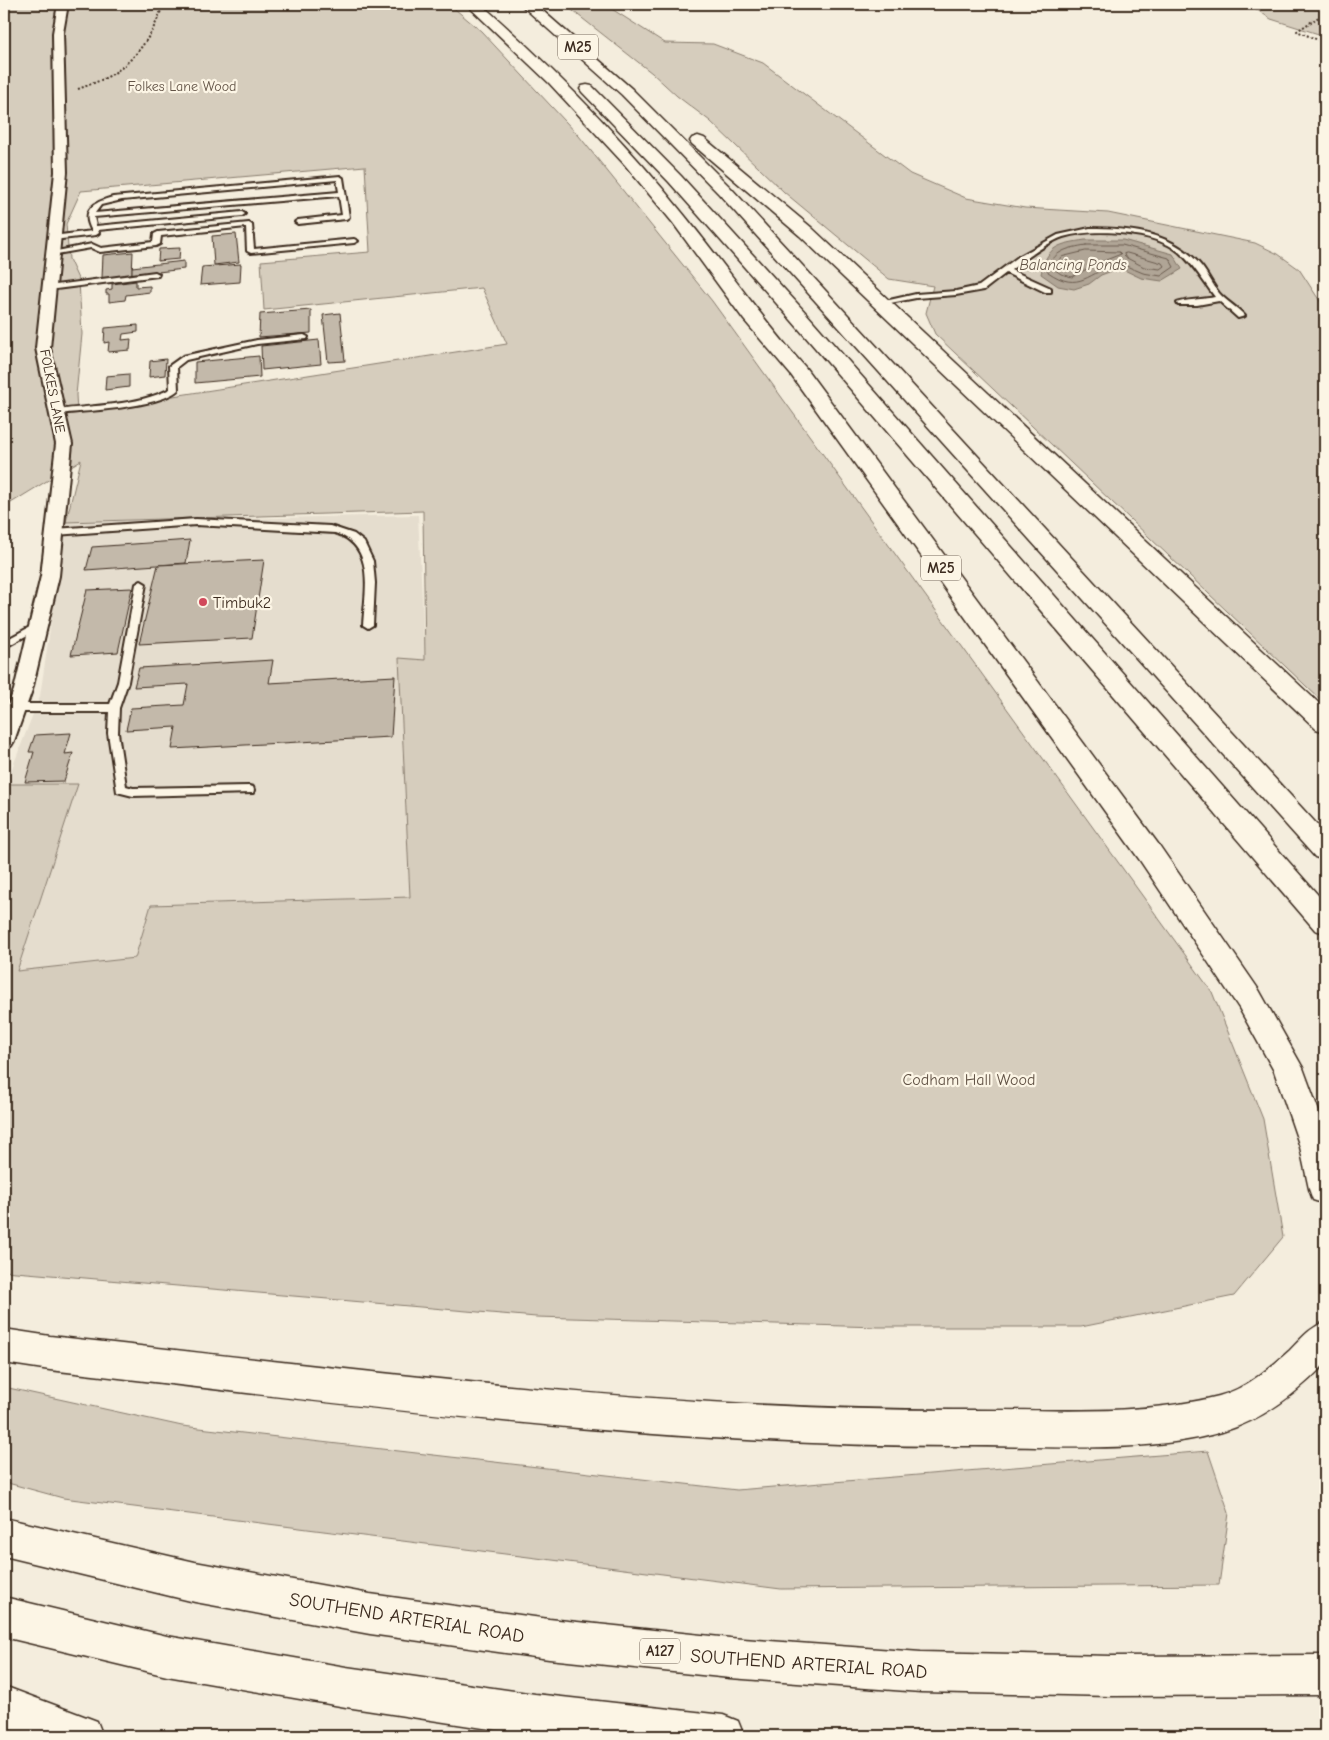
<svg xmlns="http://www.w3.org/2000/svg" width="1329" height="1740" viewBox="0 0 1329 1740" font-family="'Comic Neue',sans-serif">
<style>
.built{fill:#e5ddce}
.green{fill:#d6cdbd;stroke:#887c6e;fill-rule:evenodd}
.water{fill:#b0a596;stroke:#817466}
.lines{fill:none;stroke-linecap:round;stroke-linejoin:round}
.shore{stroke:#6a5b4e;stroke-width:1}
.building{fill:#c3b9aa;stroke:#3b2a1e}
.lane-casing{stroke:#3b2a1e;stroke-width:4}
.street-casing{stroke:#3b2a1e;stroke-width:4}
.highway-casing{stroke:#3b2a1e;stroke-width:3}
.path{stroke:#3b2a1e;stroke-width:2;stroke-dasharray:2 2;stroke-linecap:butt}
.lane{fill:#fcf5e5;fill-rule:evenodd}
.street{fill:#fcf5e5;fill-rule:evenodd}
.highway{fill:#fcf5e5;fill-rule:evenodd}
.poi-dot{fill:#d1495b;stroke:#fcf5e5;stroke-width:2}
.labels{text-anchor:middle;stroke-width:4.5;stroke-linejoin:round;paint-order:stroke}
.far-park-label{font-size:14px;fill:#625346;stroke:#fcf5e5}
.far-street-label{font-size:14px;fill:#3b2a1e;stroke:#fcf5e5}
.shield{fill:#fcf5e5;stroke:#75675a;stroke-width:1}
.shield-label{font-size:15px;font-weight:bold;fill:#3b2a1e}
.far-water-label{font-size:15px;font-style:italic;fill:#645548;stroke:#fcf5e5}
.poi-label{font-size:16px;fill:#3b2a1e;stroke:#fcf5e5;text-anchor:start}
.park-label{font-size:16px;fill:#625346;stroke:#fcf5e5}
.near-street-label{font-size:19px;fill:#3b2a1e;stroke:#fcf5e5}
</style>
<rect width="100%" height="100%" fill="#f4eddd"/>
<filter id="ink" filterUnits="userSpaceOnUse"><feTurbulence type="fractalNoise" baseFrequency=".02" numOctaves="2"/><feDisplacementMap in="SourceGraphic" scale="10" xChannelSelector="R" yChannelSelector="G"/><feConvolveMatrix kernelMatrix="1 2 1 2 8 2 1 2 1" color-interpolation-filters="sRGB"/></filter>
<g filter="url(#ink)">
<polygon class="built" points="418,515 425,660 399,659 410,897 151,905 135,958 17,971 77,785 6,784 40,696 66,522"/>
<g class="green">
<path d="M4,4h445l32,27 98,105 133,165 500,691 51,127 20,118 -49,59 -153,31h-203l-342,-10 -532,-46v-481l2,-6h72l-61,187 118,-13 16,-53 259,-8 -11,-239 26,2 -2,-149 -357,11 15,-62 -75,46 -2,-2zM365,166l5,86 -109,9 3,49 218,-22 25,56 -430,67 -1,-16 6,-61 -3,-53 -10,-22 -3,-35 15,-33z"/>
<polygon points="564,4 604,4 665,43 713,44 763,63 910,174 966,198 1025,208 1108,213 1255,243 1278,254 1299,269 1325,309 1325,704 935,334 926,313 933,286 889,279 784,192 710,121 677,96 652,73"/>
<polygon points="1248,4 1325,4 1325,36 1271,19"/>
<polygon points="4,1387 182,1426 737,1490 1208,1451 1229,1513 1219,1585 781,1589 63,1498 4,1482"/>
</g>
<path class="water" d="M1085,240h38l50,14 9,15 -20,12 -21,-3 -21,-10 -19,7 -12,9 -15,5 -16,-3 -17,-12c6,-29 19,-30 44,-34z"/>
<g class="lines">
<g class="shore">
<path d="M1086,245h36l47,13 5,9 -13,9 -18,-3 -24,-10c-31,9 -39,31 -71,9 3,-21 20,-24 38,-27z"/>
<polygon points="1086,251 1119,252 1121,254 1096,264 1072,277 1061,274 1054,269 1062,257"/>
<polygon points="1127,253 1162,263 1164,266 1160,269 1144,267 1125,257 1124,254"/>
</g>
</g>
<g class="building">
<polygon points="236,234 239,262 214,265 212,236"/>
<polygon points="180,248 179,259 158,261 159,249"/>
<polygon points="133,252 132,275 102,278 103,255"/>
<polygon points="184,261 184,269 132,275 132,267"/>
<polygon points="241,264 240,282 200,285 202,267"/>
<polygon points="136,281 136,287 150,286 150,292 126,295 125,300 109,302 109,294 106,294 106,290 112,289 112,284"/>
<polygon points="311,310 311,333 259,337 260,314"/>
<polygon points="340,313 345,361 328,362 323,315"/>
<polygon points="138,325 138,332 123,334 122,340 131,339 130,350 108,352 109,342 104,343 105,328"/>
<polygon points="319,340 321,364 262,370 261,346"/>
<polygon points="259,356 260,377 195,383 195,362"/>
<polygon points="166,359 165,375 149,377 150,361"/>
<polygon points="129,374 129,387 105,390 106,376"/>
<polygon points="190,540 186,563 86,570 92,547"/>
<polygon points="264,560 252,638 139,644 158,565"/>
<polygon points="132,588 118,652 71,655 87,590"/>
<polygon points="273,660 269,683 395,676 391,737 172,749 176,727 126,730 131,708 184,705 188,684 134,687 139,668"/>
<polygon points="71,733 65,754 73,753 64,781 25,782 34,752 29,752 35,735"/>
</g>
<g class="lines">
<g class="lane-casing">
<g id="lane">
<path d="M340,176l3,2 6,39 -3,2 -48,5 -3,-2 3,-2 44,-5 -3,-19 -245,21 2,9 146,-14 3,2 -3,2 -144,14 1,3 -3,2 -43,5 -4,-2 4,-2 39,-5c-12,-21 2,-29 21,-34zM337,180l2,12 -244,21 6,-8 21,-5z"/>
<polygon points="249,223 252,225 254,249 354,239 358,241 354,243 251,253 247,251 246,227 161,236 160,244 156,246 100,252 91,248 51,255 47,253 92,244 101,248 153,242 154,234 158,232"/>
<path d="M1090,228c41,0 85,5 112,39 6,8 11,18 17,26 7,8 18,14 26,23l-7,2 -19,-17 -22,4h-19l-1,-2c4,-3 30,-4 38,-6 -12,-16 -21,-32 -36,-45 -25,-21 -86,-24 -116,-15 -15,5 -39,23 -52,33l40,18v4h-6l-39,-19 -22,17 -28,5 -40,3 -36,7 -4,-2 40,-9 40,-3 23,-5 39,-29 40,-22z"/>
<polygon points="155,272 159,274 158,276 48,290 44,288 48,286"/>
<path d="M304,335l4,2 -1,2 -50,5 -71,16 -9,7 1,23c-20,18 -93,21 -121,24l-4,-2 4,-2c36,-5 80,-4 113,-21l-1,-23 14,-10 74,-16z"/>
<path d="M196,519l134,7 24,8 10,8 9,19 2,22 -2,42 -5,3 -5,-3c2,-34 13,-79 -28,-92l-139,-8 -141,10 -4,-3 4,-3z"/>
<polygon points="141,581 146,584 128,682 119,708 118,733 126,786 133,788 249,786 253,787 254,790 253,793 133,796 117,792 108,733 109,712 16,712 11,708 16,704 110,704 118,682 136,584"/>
<polygon points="39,622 42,623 44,625 42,627 4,648 4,641"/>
</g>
</g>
<g class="street-casing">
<polygon id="street" points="58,4 68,4 63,33 67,172 50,348 72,444 59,576 32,690 14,741 11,746 4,748 4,716 14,690 41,576 56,444 36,348 55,172 53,33"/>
</g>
<g class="highway-casing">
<g id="highway">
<path d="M466,4h15c73,65 143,135 204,212 41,50 77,103 120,151l354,478 100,145 44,78 22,60v76l-12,-4 -4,-11 -9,-42 -26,-76 -35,-63 -100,-149 -348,-484 -47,-55 -71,-97 -48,-58 -76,-82z"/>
<polygon points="520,4 535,4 632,89 731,188 1325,833 1325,860 1315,857 719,194 622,95"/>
<polygon points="587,85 592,86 681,176 806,313 1325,903 1325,933 1315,930 792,321 669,182 582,92 580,89 582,86"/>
<polygon points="698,136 704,138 812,228 1325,709 1325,732 1316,729 800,236 692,144 690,141 692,138"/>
<path d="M1325,1322v42c-29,30 -62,56 -103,68 -75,22 -169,14 -247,14 -310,2 -618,-41 -925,-76l-46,-7v-34l46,7c303,33 609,75 914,74 84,-1 173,7 255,-14 27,-7 51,-28 71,-46 12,-12 19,-22 35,-28z"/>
<polygon points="4,1518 195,1562 370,1594 549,1619 730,1638 921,1652 1111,1656 1325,1655 1325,1695 1111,1696 921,1692 730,1678 549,1659 370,1634 195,1602 4,1556"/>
<polygon points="4,1597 167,1636 346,1667 535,1694 723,1715 738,1721 744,1736 535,1736 346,1707 167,1676 4,1637"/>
<polygon points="4,1686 97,1721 103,1736 27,1736 4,1727"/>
</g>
</g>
<g class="path">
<polyline points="1325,13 1297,31 1325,43"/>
<path d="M78,89c11,-4 22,-8 33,-14 25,-15 44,-43 52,-71"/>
</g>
<use href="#lane" class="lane"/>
<use href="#street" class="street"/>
<use href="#highway" class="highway"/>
</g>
</g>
<circle class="poi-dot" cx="203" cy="602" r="5"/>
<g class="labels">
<g class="far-park-label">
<text x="182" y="91">Folkes Lane Wood</text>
</g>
<g class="far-street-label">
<text transform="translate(53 391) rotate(79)" y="5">FOLKES LANE</text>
</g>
<g class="shield">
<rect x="558" y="34.5" width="40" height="25" rx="4"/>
<rect x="921" y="555.5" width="40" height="25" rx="4"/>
<rect x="640" y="1638.5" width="40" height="25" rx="4"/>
</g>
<g class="shield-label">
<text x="578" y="52">M25</text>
<text x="941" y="573">M25</text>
<text x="660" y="1656">A127</text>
</g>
<g class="far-water-label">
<text x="1073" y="270">Balancing Ponds</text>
</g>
<g class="poi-label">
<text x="213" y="608">Timbuk2</text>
</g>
<g class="park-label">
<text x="969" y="1085">Codham Hall Wood</text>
</g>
<g class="near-street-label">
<text transform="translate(407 1617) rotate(9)" y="7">SOUTHEND ARTERIAL ROAD</text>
<text transform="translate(809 1663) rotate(4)" y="7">SOUTHEND ARTERIAL ROAD</text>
</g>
</g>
<rect width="1329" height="1740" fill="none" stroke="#fcf5e5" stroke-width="20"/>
<rect x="10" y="10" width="1309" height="1720" fill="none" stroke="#3b2a1e" stroke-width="2" filter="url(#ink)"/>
</svg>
